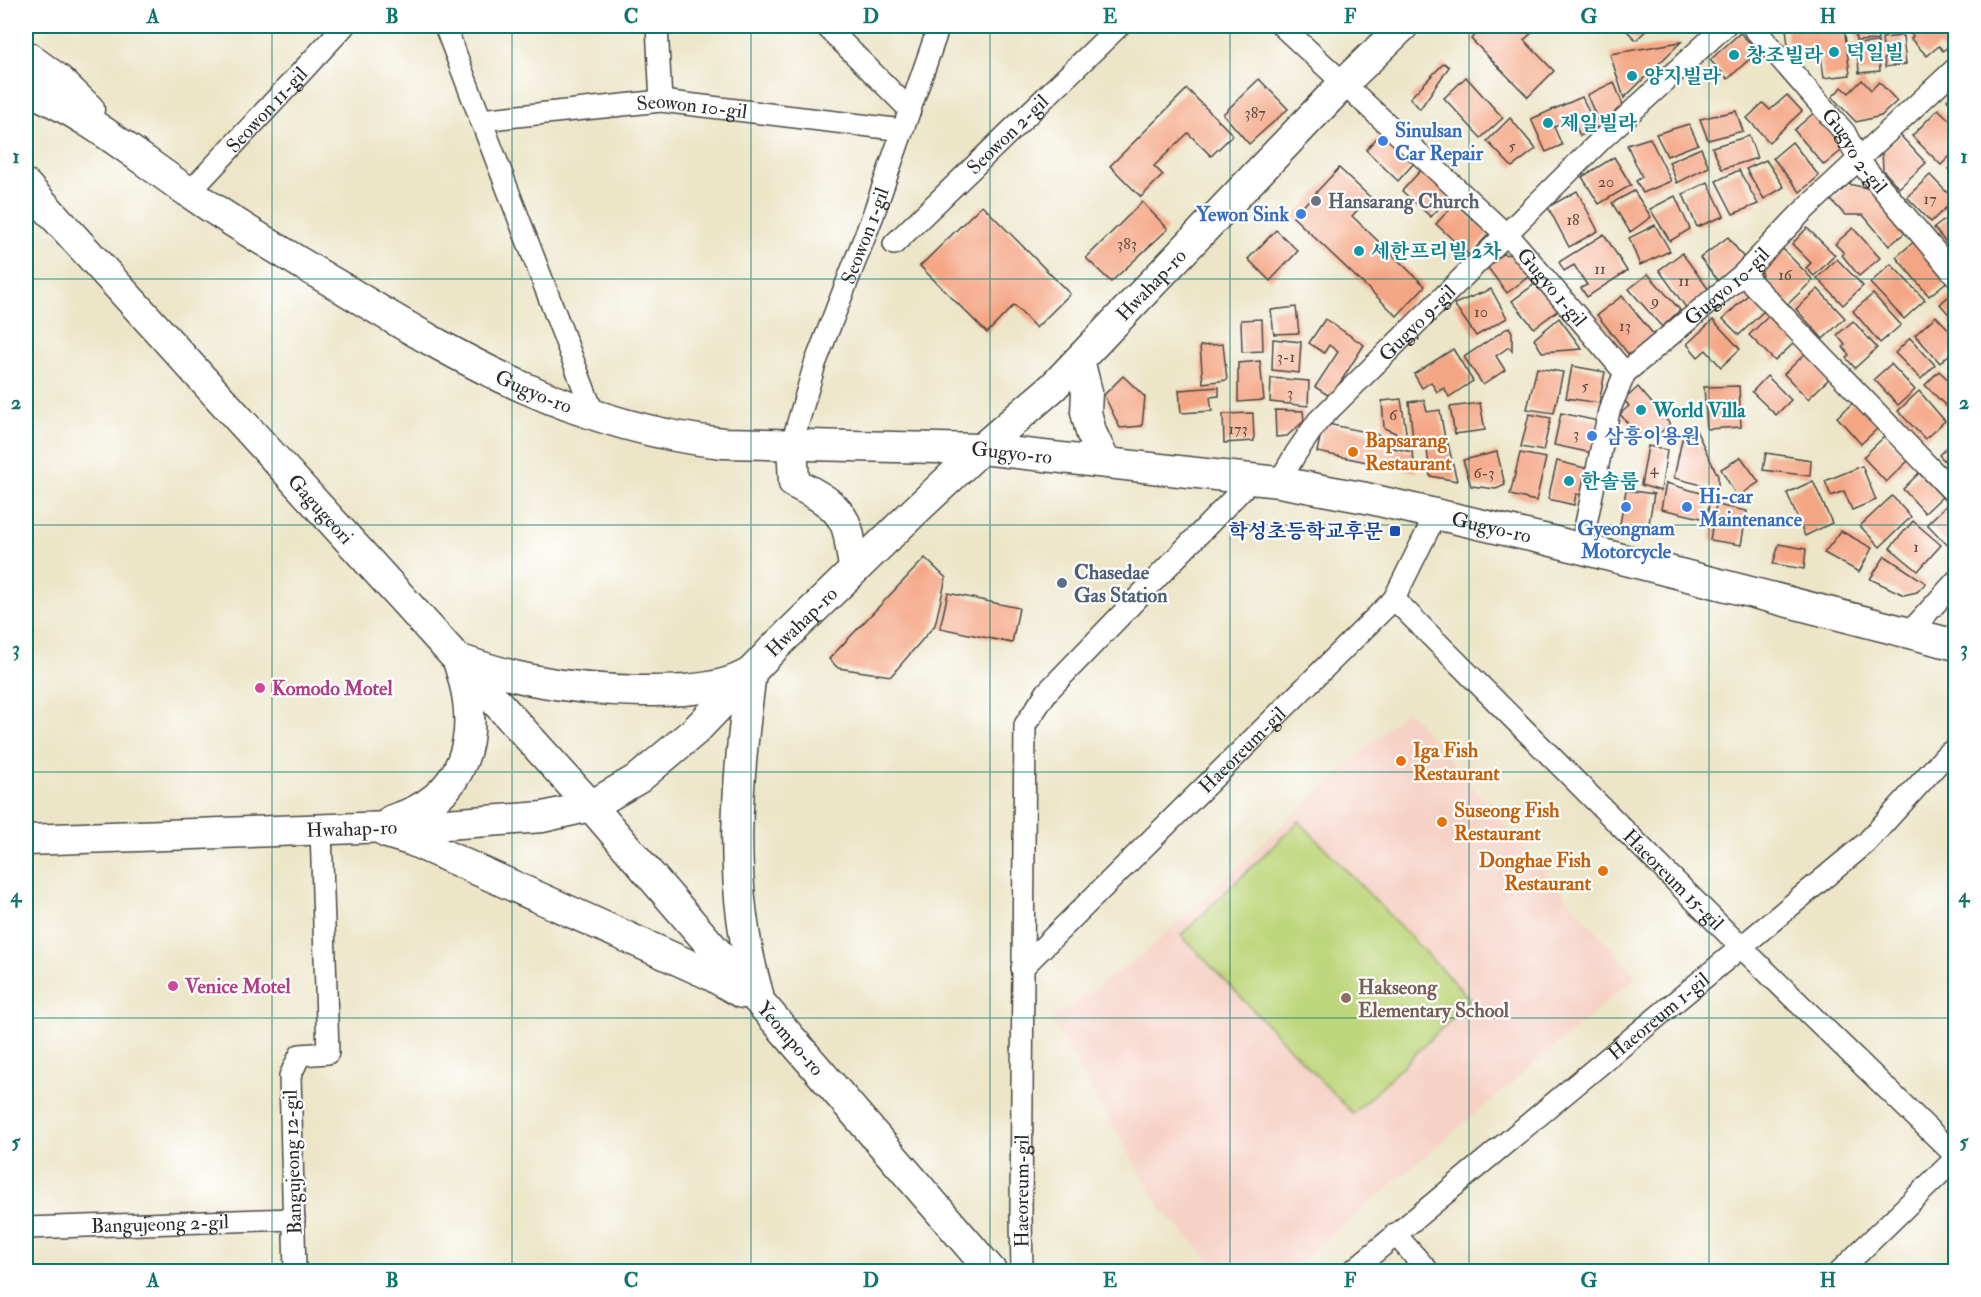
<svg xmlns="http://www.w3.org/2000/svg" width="1981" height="1297" viewBox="0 0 1981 1297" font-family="'IM FELL Double Pica','Noto Serif KR',serif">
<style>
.built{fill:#f6d1c5}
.green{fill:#bed67b;stroke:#748053;stroke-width:1.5}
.building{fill:#f4a684}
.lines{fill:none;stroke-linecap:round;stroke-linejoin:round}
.street-casing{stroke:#484742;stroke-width:24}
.secondary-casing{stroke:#484742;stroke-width:33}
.street{stroke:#fff;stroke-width:21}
.secondary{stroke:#fff;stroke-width:30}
.grid{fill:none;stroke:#0f766e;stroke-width:1.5;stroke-opacity:0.55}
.culture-dot{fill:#0f9aa8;stroke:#fff;stroke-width:2}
.shop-dot{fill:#3f7fe0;stroke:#fff;stroke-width:2}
.worship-dot{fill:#6b7280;stroke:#fff;stroke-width:2}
.food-dot{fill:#e8710a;stroke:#fff;stroke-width:2}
.transit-dot{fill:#1a4fb4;stroke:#fff;stroke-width:2}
.service-dot{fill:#5c6f8a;stroke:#fff;stroke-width:2}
.hotel-dot{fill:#d1479c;stroke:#fff;stroke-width:2}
.education-dot{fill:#8d6e63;stroke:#fff;stroke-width:2}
.labels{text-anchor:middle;stroke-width:4.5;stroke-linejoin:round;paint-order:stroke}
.number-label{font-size:16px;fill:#5d4a41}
.culture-label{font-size:20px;font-weight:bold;fill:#0d838f;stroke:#fff;text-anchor:start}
.street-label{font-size:20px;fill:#2b2b2b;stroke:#fff}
.shop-label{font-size:20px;font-weight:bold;fill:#366cbe;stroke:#fff;text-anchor:start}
.worship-label{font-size:20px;font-weight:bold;fill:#5b616d;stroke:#fff;text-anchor:start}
.food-label{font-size:20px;font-weight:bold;fill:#c56008;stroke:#fff;text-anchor:start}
.transit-label{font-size:20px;font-weight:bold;fill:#164399;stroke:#fff;text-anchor:end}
.service-label{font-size:20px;font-weight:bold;fill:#4e5e75;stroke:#fff;text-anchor:start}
.hotel-label{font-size:20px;font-weight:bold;fill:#b23c85;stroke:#fff;text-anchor:start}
.education-label{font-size:20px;font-weight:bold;fill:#785e54;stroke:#fff;text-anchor:start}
.neatline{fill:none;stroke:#0f766e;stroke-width:2}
.grid-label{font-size:20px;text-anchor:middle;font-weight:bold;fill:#0f766e}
</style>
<rect width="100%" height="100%" fill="#fff"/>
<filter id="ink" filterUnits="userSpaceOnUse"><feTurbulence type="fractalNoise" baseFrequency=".0167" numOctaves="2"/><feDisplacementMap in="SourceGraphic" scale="12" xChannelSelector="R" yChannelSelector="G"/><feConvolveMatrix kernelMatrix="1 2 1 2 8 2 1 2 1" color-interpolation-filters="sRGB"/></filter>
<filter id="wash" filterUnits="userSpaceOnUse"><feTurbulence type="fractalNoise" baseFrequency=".008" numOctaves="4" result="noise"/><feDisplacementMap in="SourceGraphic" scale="24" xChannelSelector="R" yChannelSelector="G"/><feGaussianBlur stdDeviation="1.35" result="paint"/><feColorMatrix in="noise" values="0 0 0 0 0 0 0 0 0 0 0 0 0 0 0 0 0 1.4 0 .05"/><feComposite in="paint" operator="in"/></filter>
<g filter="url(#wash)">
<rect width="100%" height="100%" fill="#ece5c7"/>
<polygon class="built" points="1407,710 1636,977 1290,1271 1220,1271 1161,1208 1051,1020 1148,950"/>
<polygon class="green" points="1299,821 1471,1000 1353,1114 1181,935"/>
<g id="blocks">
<g class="building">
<polygon points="1485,26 1539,26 1524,40 1554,71 1528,97 1471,39"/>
<polygon points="1622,26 1651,26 1636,40"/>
<polygon points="1804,26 1844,26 1850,75 1824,78 1820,50 1789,54 1786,28"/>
<polygon points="1855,26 1877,26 1878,40 1856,41"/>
<polygon points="1881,26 1903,26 1904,32 1882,34"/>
<polygon points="1910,26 1942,26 1955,40 1943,51 1939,46 1927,56 1911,39 1913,36 1907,29"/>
<polygon points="1740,33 1758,51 1728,79 1710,60"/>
<polygon points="1903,36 1906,64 1885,67 1882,38"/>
<polygon points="1681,42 1624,98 1610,54"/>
<polygon points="1878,42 1880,71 1859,73 1857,44"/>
<polygon points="1444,63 1449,67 1420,109 1410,98"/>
<polygon points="1466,77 1503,118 1481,138 1444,98"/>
<polygon points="1259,79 1288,109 1249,144 1223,114"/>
<polygon points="1862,80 1871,90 1879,82 1897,101 1881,116 1856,122 1832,97 1842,87 1849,93"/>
<polygon points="1614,82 1626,113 1601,128 1587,95"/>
<polygon points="1187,89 1233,135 1211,156 1188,133 1154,166 1163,175 1141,197 1110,166"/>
<polygon points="1956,92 1956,110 1947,100"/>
<polygon points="1787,95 1802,111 1769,142 1747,118 1763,103 1770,110"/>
<polygon points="1582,97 1597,129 1580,136 1573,119 1554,127 1562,145 1546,152 1531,119"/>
<polygon points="1938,109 1956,126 1956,150 1941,165 1912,136"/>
<polygon points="1736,111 1743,131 1708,140 1700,119"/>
<polygon points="1816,111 1847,146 1824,165 1794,130"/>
<polygon points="1510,118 1536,149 1512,167 1487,141"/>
<polygon points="1689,124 1698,144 1667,156 1656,134"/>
<polygon points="1382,132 1415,162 1398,181 1366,150"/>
<polygon points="1900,135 1926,163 1899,188 1883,170 1882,152"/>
<polygon points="1749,136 1757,158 1722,169 1712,147"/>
<polygon points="1650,138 1671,181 1643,193 1636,181 1642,177 1627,145"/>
<polygon points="1792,142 1819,176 1800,192 1773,158"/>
<polygon points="1701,148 1709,167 1677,183 1669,162"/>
<polygon points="1614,157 1631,185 1599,204 1582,177"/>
<polygon points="1766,160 1784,187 1764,199 1746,169"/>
<polygon points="1956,163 1956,179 1948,169"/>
<polygon points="1339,168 1370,197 1352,216 1425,286 1397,316 1293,217"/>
<polygon points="1421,170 1450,196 1431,217 1402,191"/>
<polygon points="1739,170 1758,204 1733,214 1716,181"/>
<polygon points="1930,175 1954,200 1931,222 1907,197"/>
<polygon points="1708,182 1724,216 1697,227 1683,194"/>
<polygon points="1848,184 1872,189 1907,231 1889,246 1863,215 1845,215 1831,200"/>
<polygon points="1577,191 1598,231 1569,247 1548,207"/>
<polygon points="1634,191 1651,217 1630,232 1612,203"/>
<polygon points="1675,196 1690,229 1670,241 1650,209"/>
<polygon points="1142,202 1168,229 1111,282 1086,258"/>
<polygon points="1455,203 1489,234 1469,255 1436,224"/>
<polygon points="982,205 1070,294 1036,328 1014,305 987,333 920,266"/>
<polygon points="1956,211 1956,255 1934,228"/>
<polygon points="1655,225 1670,251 1640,265 1629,238"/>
<polygon points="1807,228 1835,255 1814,276 1806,268 1811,263 1792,244"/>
<polygon points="1853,228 1880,258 1859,276 1842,255 1844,253 1835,244"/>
<polygon points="1276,230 1298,251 1270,281 1248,259"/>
<polygon points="1604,234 1627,271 1587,297 1581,288 1587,285 1574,265 1564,271 1559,262"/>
<polygon points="1728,237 1744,258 1719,282 1700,258"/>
<polygon points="1916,240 1949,280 1929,296 1896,257"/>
<polygon points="1783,249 1813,280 1787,305 1762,279 1761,269"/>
<polygon points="1682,253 1709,290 1687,309 1659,270"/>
<polygon points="1498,254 1518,255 1532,274 1507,293 1485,264"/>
<polygon points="1837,259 1863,286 1843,305 1817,278"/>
<polygon points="1891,264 1925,300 1904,319 1870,283"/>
<polygon points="1648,274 1680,310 1662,327 1629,289"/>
<polygon points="1540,280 1561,308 1534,328 1512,301"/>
<polygon points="1491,289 1507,318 1476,336 1454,304"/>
<polygon points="1818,289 1845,318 1823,339 1796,309"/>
<polygon points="1956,290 1956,331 1949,323 1953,319 1940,304"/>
<polygon points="1752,291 1768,307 1739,335 1723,319"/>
<polygon points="1873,294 1901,325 1880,343 1853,311"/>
<polygon points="1622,296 1654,335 1629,355 1597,315"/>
<polygon points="1296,307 1299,333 1274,334 1271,310"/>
<polygon points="1774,311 1800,337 1775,361 1749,335"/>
<polygon points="1936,316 1956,337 1956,348 1940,363 1915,335"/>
<polygon points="1559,318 1582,349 1542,352 1534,339"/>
<polygon points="1262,319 1263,351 1242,352 1241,320"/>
<polygon points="1325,319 1364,345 1331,397 1315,387 1338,352 1329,345 1324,353 1309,343"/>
<polygon points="1713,320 1740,349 1721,367 1706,350 1698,357 1687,344"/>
<polygon points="1853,321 1877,348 1855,368 1846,358 1849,355 1843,347 1845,345 1837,335"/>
<polygon points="1509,327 1512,332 1512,351 1509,347 1496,356 1505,370 1483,385 1464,357"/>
<polygon points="1910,338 1935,365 1921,379 1895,353"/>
<polygon points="1273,339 1301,342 1299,373 1272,370"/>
<polygon points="1223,344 1227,380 1203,383 1200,346"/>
<polygon points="1453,349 1473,381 1449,397 1444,388 1437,392 1431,382 1422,388 1414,374"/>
<polygon points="1809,350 1832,376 1808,399 1784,374"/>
<polygon points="1260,361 1264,400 1238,402 1238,363"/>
<polygon points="1891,364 1915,390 1898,405 1874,379"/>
<polygon points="1572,366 1605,372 1599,403 1566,398"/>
<polygon points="1537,368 1563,372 1554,413 1527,409"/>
<polygon points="1939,371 1956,387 1956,401 1948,408 1925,385"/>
<polygon points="1123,376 1145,397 1142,426 1120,428 1104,395"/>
<polygon points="1767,376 1791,400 1776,415 1752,392"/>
<polygon points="1271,378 1309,381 1308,406 1270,402"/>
<polygon points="1739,386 1741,427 1707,429 1704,387"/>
<polygon points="1219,387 1219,396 1210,397 1212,411 1181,413 1179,390"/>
<polygon points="1638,387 1670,424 1653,439 1647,432 1640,438 1620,414 1629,406 1624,400"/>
<polygon points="1919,391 1945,421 1925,439 1898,411"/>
<polygon points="1401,399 1407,438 1384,428 1382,401"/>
<polygon points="1424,400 1427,412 1440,410 1445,439 1413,438 1409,402"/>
<polygon points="1855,401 1879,427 1861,444 1837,417"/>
<polygon points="1480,403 1485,430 1455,434 1450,407"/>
<polygon points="1275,410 1303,411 1304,421 1287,436 1276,437"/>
<polygon points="1253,413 1254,441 1224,443 1223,414"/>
<polygon points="1561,413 1598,421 1592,453 1554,445"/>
<polygon points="1529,414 1551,418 1543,451 1521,447"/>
<polygon points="1323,423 1380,435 1378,445 1412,452 1417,472 1317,452"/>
<polygon points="1694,426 1718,476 1718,489 1674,478 1682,439 1688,441"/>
<polygon points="1885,436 1909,460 1886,482 1863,457"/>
<polygon points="1954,440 1956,442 1956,473 1939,455"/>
<polygon points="1448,444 1457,481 1430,476 1427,449"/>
<polygon points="1648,446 1667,450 1661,491 1641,485"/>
<polygon points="1497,452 1505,485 1496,489 1471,486 1463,460"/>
<polygon points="1520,453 1546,458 1536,501 1510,495"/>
<polygon points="1766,453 1811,460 1810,476 1763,470"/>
<polygon points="1741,457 1759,482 1737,497 1721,469"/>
<polygon points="1557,461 1589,469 1583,495 1576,494 1574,505 1548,499"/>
<polygon points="1862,466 1876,500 1852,510 1844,491 1831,496 1825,481"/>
<polygon points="1919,473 1942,497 1925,513 1903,489"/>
<polygon points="1813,481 1832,523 1805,536 1787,493"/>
<polygon points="1666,483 1711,496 1706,519 1661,509"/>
<polygon points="1626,490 1654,494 1648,529 1620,524"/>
<polygon points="1892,496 1911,517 1880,547 1860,526"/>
<polygon points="1952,500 1956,504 1956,554 1927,524"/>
<polygon points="1716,505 1747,511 1741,545 1710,540"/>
<polygon points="1913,521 1941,545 1918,571 1890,548"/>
<polygon points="1841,531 1872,548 1859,572 1824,553"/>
<polygon points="1779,544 1806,549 1804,569 1773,564"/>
<polygon points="1885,556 1926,583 1917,592 1904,595 1870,579"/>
<polygon points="925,558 946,578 935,625 891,676 838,668 829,659"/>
<polygon points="948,593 1019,608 1012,643 940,628"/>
</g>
</g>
</g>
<g filter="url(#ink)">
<use href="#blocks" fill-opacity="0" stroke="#484742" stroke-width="1.5"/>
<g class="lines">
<g class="street-casing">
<g id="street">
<polyline points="445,26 594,415"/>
<polyline points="657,26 661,101"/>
<polyline points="826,26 910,110"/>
<path id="s1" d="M1282,26l233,217 110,130"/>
<path id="s2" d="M1752,26l93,107 14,28 97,115"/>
<path id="s3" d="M480,120l181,-19 242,29"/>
<path id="s4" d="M189,193l155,-167"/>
<path id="s5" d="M894,244l225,-218"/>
<polyline points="1743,274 1956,495"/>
<path id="s6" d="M792,443l23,-79 57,-146 67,-192"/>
<path id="s7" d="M1279,482l17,-29 22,-32 285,-283 122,-112"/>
<path id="s8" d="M1581,548l28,-137 16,-38 118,-99 57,-60 156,-146"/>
<path id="s9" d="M1394,599l347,348 215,209"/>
<polyline points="1908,634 1956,581"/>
<path id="s10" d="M1022,968l372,-369 42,-85"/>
<path id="s11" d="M26,1228l268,-9"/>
<polyline points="1395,1234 1429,1272"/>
<polyline points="295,1272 290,1076 300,1055 328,1053 321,829"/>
<path id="s12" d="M1022,1272l-1,-57 4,-490 22,-33 206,-214"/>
<path id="s13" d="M1351,1272l515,-429 80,-88 10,-7"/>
<polyline points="1839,1272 1956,1158"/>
</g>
</g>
<g class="secondary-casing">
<g id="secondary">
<polyline points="26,56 59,80 89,109"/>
<path id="s14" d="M26,89c64,27 108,66 164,104 50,35 102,65 154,96 120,73 235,139 379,154l258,6 298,33 87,16 182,42 408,105"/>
<path id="s15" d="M26,185l565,621 401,466"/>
<polyline points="1079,360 1087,392 1086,412 1091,432 1105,462"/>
<path d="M792,443l2,40c24,12 50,24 55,53 2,12 3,22 6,33"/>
<path d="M461,660c23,8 46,15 71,20 51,10 169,21 214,-5"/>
<path d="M751,672c-14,112 -25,212 7,322"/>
<path d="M392,820c75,-22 91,-86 67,-156"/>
<polyline points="387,833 413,841 709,974 742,993"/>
<path id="s16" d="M26,840l392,-14 125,-9 48,-11 48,-28 57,-48 78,-82 140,-136 67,-63 72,-62 291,-304 59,-57"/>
</g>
</g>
<use href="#street" class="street"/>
<use href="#secondary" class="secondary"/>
</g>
</g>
<path class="grid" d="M272,26v1246M512,26v1246M751,26v1246M990,26v1246M1230,26v1246M1469,26v1246M1709,26v1246M26,279h1930M26,525h1930M26,772h1930M26,1018h1930"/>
<g class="culture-dot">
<circle cx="1834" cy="52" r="6"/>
<circle cx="1734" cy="55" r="6"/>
<circle cx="1632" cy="76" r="6"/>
<circle cx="1548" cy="123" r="6"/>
<circle cx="1359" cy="251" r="6"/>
<circle cx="1641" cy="410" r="6"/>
<circle cx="1569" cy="481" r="6"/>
</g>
<g class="shop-dot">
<circle cx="1383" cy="141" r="6"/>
<circle cx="1301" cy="214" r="6"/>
<circle cx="1592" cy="436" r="6"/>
<circle cx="1626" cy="507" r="6"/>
<circle cx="1687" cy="507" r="6"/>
</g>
<circle class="worship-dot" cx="1316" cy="201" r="6"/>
<g class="food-dot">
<circle cx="1353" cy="452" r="6"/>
<circle cx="1401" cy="761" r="6"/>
<circle cx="1442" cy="822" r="6"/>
<circle cx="1603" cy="871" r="6"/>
</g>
<rect class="transit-dot" x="1389" y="525" width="12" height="12" rx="3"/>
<circle class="service-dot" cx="1062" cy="583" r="6"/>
<g class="hotel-dot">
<circle cx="260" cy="688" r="6"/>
<circle cx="173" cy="986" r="6"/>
</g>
<circle class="education-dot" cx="1346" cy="998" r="6"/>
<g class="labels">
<g class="number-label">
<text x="1255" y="118">387</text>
<text x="1512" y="151">5</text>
<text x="1606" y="187">20</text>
<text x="1930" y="204">17</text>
<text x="1573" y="225">18</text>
<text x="1127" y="249">383</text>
<text x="1600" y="274">11</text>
<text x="1785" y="280">16</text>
<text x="1684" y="286">11</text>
<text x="1655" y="306">9</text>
<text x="1481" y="317">10</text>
<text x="1625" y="331">13</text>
<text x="1286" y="362">3-1</text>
<text x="1585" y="391">5</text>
<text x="1290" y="398">3</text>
<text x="1393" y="420">6</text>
<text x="1238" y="434">173</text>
<text x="1576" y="439">3</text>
<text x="1654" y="474">4</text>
<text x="1484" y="478">6-3</text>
<text x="1916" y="552">1</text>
</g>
<g class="culture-label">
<text x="1846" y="59">덕일빌</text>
<text x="1746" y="62">창조빌라</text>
<text x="1644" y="83">양지빌라</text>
<text x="1560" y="130">제일빌라</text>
<text x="1371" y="258">세한프리빌 2차</text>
<text x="1653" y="417">World Villa</text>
<text x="1581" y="488">한솔룸</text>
</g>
<g class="street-label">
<text dy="7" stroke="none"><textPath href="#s4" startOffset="114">Seowon 11-gil</textPath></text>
<text dy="7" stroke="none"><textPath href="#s3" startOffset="213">Seowon 10-gil</textPath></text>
<text dy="7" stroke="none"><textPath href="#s5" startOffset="158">Seowon 2-gil</textPath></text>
<text dy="7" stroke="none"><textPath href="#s2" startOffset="162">Gugyo 2-gil</textPath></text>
<text dy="7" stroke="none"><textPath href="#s6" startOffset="220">Seowon 1-gil</textPath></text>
<text dy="7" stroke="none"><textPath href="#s16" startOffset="1334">Hwahap-ro</textPath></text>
<text dy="7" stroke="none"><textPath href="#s8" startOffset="315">Gugyo 10-gil</textPath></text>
<text dy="7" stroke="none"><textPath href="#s1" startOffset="376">Gugyo 1-gil</textPath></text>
<text dy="7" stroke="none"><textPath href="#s7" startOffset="212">Gugyo 9-gil</textPath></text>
<text dy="7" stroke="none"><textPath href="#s14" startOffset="592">Gugyo-ro</textPath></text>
<text dy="7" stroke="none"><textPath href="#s14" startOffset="1078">Gugyo-ro</textPath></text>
<text dy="7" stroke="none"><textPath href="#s15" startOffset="438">Gagugeori</textPath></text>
<text dy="7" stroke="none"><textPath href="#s14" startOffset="1564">Gugyo-ro</textPath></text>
<text dy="7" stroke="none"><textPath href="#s16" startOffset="848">Hwahap-ro</textPath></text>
<text dy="7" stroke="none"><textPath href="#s10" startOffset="310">Haeoreum-gil</textPath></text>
<text dy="7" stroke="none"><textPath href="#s16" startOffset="326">Hwahap-ro</textPath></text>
<text dy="7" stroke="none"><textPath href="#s9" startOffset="396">Haeoreum 15-gil</textPath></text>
<text dy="7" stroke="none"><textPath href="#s13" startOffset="400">Haeoreum 1-gil</textPath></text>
<text dy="7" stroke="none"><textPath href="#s15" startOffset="1146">Yeompo-ro</textPath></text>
<text transform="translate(292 1162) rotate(-92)" y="7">Bangujeong 12-gil</text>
<text dy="7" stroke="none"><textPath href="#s12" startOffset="81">Haeoreum-gil</textPath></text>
<text dy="7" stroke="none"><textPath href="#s11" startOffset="134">Bangujeong 2-gil</textPath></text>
</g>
<g class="shop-label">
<text x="1395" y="137">Sinulsan<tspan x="1395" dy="23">Car Repair</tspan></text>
<text x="1289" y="221" text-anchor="end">Yewon Sink</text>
<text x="1604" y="443">삼흥이용원</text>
<text x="1699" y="503">Hi-car<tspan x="1699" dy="23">Maintenance</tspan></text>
<text x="1626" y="535" text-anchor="middle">Gyeongnam<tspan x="1626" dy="23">Motorcycle</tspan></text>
</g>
<g class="worship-label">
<text x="1328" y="208">Hansarang Church</text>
</g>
<g class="food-label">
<text x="1365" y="447">Bapsarang<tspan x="1365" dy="23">Restaurant</tspan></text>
<text x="1413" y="757">Iga Fish<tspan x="1413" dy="23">Restaurant</tspan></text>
<text x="1454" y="817">Suseong Fish<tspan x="1454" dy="23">Restaurant</tspan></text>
<text x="1591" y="867" text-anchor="end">Donghae Fish<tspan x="1591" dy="23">Restaurant</tspan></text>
</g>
<g class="transit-label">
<text x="1383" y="538">학성초등학교후문</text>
</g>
<g class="service-label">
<text x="1074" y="579">Chasedae<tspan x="1074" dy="23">Gas Station</tspan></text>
</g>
<g class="hotel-label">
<text x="272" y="695">Komodo Motel</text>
<text x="185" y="993">Venice Motel</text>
</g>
<g class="education-label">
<text x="1358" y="994">Hakseong<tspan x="1358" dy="23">Elementary School</tspan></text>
</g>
</g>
<rect width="1981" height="1297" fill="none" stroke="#fff" stroke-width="66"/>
<rect x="33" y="33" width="1915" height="1231" class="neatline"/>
<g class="grid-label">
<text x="153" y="23">A</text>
<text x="392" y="23">B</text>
<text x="631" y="23">C</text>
<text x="871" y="23">D</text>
<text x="1110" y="23">E</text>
<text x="1350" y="23">F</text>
<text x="1589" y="23">G</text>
<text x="1828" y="23">H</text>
<text x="16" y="163">1</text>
<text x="1964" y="163">1</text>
<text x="16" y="409">2</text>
<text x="1964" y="409">2</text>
<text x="16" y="655">3</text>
<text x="1964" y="655">3</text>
<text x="16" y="902">4</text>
<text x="1964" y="902">4</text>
<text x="16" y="1148">5</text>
<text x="1964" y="1148">5</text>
<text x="153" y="1287">A</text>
<text x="392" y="1287">B</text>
<text x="631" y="1287">C</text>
<text x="871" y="1287">D</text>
<text x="1110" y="1287">E</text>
<text x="1350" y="1287">F</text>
<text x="1589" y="1287">G</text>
<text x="1828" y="1287">H</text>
</g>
</svg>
